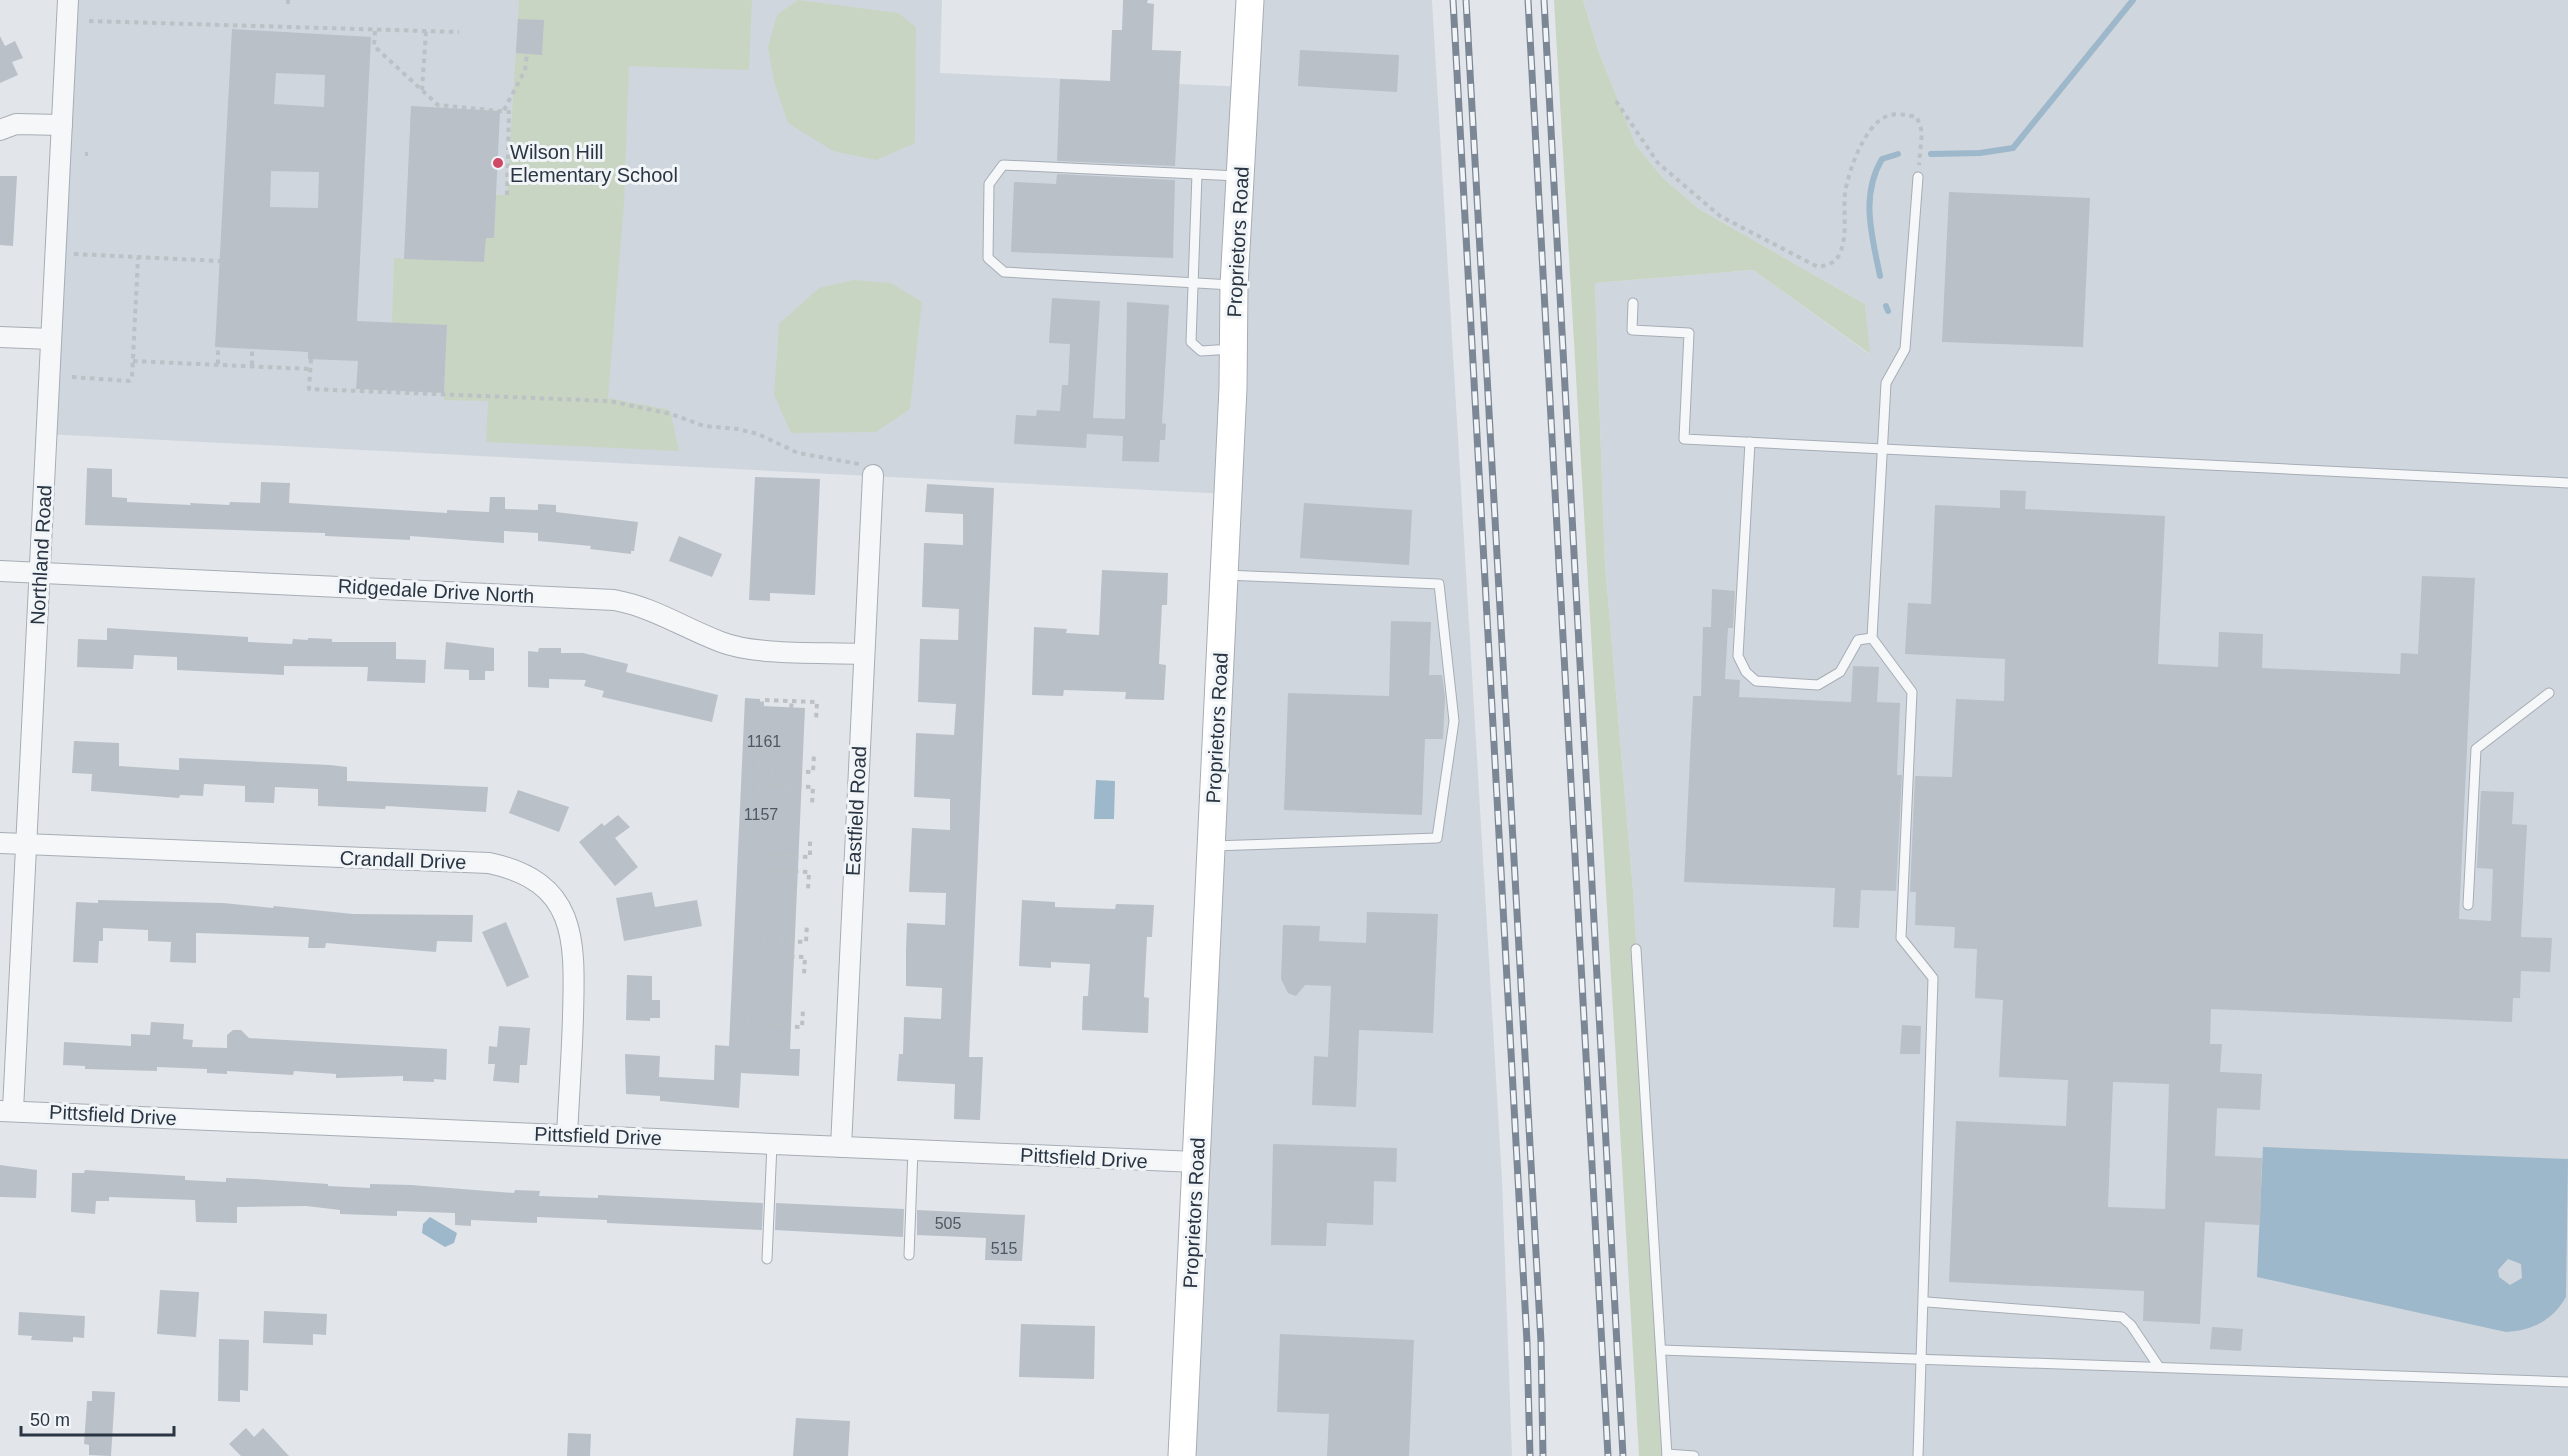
<svg xmlns="http://www.w3.org/2000/svg" width="2568" height="1456" viewBox="0 0 2568 1456" font-family="Arial,sans-serif">
<style>
.built{fill:#d0d6dd}
.green{fill:#c9d5c3}
.water{fill:#9db7cb;fill-rule:evenodd}
.lines{fill:none;stroke-linecap:round;stroke-linejoin:round}
.stream{stroke:#9db7cb;stroke-width:6}
.building{fill:#b9c0c8;fill-rule:evenodd}
.lane-casing{stroke:#a7adb5;stroke-width:11}
.street-casing{stroke:#a7adb5;stroke-width:22}
.secondary-casing{stroke:#a7adb5;stroke-width:29}
.path{stroke:#bcc1c6;stroke-width:4;stroke-dasharray:4.5 4.5;stroke-linecap:butt}
.lane{stroke:#f5f7f9;stroke-width:9}
.street{stroke:#f5f7f9;stroke-width:20}
.secondary{stroke:#fff;stroke-width:27}
.rail-casing{stroke:#7c8795;stroke-width:7}
.rail{stroke:#f2f5f8;stroke-width:4.5;stroke-dasharray:14;stroke-linecap:butt}
.poi-dot{fill:#cf4866;stroke:#f2f5f8;stroke-width:2}
.labels{text-anchor:middle;stroke-width:6;stroke-linejoin:round;paint-order:stroke}
.number-label{font-size:16px;fill:#4e5864}
.poi-label{font-size:20px;fill:#2a3543;stroke:#f2f5f8;text-anchor:start}
.street-label{font-size:20px;fill:#2a3543;stroke:#f2f5f8}
</style>
<rect width="100%" height="100%" fill="#e2e6eb"/>
<g class="built">
<polygon points="68,0 942,0 940,73 1246,87 1251,0 1432,0 1502,1179 1512,1456 1182,1456 1227,494 46,434"/>
<polygon points="1583,0 2568,0 2568,1456 1667,1456 1633,890 1605,564 1595,283 1753,270 1869,354 1865,304 1699,209 1663,178 1636,145 1598,50"/>
</g>
<g class="green">
<polygon points="519,0 752,0 749,70 629,66 624,203 608,398 670,410 679,451 486,442 488,401 444,400 447,325 392,323 394,258 484,262 486,238 494,238 496,195 507,195"/>
<polygon points="798,0 898,13 916,27 915,143 876,160 833,151 788,123 774,82 768,47 777,15"/>
<polygon points="1554,0 1583,0 1598,50 1636,145 1663,178 1699,209 1865,304 1870,354 1753,270 1595,283 1605,564 1633,890 1667,1456 1639,1456"/>
<polygon points="854,280 891,283 922,302 910,409 876,432 791,433 774,395 779,324 819,288"/>
</g>
<g class="water">
<polygon points="1096,780 1115,781 1114,819 1094,819"/>
<path d="M2263,1147l305,12 -2,138c-13,23 -34,34 -60,35l-249,-55zM2508,1259l13,5 1,14 -12,7 -11,-8 -1,-7z"/>
<polygon points="430,1217 457,1233 454,1243 445,1247 422,1233 423,1224"/>
</g>
<g class="lines">
<g class="stream">
<polyline points="1931,154 1980,153 2013,148 2133,0"/>
<path d="M1880,276c-8,-40 -20,-80 2,-117l16,-5"/>
<polyline points="1886,306 1888,311"/>
</g>
</g>
<g class="building">
<polygon points="1123,0 1148,0 1147,3 1154,4 1152,50 1181,51 1175,166 1057,161 1060,79 1110,81 1112,30 1122,30"/>
<polygon points="518,19 544,20 542,55 516,53"/>
<path d="M232,29l139,8 -14,284 90,4 -3,68 -88,-4 2,-28 -50,-2v-7l-93,-5zM276,73l49,2 -1,32 -50,-3zM271,171l48,1 -1,36 -48,-1z"/>
<polygon points="0,36 5,46 15,41 23,58 12,62 18,75 0,83"/>
<polygon points="1300,50 1399,55 1397,92 1298,86"/>
<polygon points="411,106 500,111 494,238 486,238 484,262 404,259"/>
<polygon points="1057,174 1175,180 1173,258 1011,252 1014,182 1056,184"/>
<polygon points="0,176 17,176 13,246 0,245"/>
<polygon points="1949,192 2090,198 2083,347 1942,342"/>
<polygon points="1052,298 1100,301 1093,418 1125,419 1127,302 1169,305 1162,423 1166,424 1165,440 1160,440 1159,462 1122,461 1123,436 1087,434 1086,448 1014,444 1016,415 1036,416 1037,410 1060,411 1062,385 1068,385 1070,344 1049,343"/>
<polygon points="87,468 112,469 112,497 127,498 127,502 191,505 190,503 229,505 230,502 260,503 261,482 290,483 289,503 447,513 447,510 489,512 490,497 505,497 505,509 538,510 538,504 556,505 556,512 638,522 634,551 631,551 631,554 590,549 591,546 538,541 538,533 504,531 504,543 410,536 410,540 325,536 325,533 85,525"/>
<polygon points="755,477 820,479 815,595 770,593 770,601 749,600"/>
<polygon points="927,484 994,488 969,1057 983,1057 980,1120 954,1119 955,1084 897,1081 899,1054 903,1054 904,1017 941,1019 942,988 906,986 906,950 907,923 945,925 946,893 909,892 912,828 950,830 950,799 914,797 916,733 954,735 956,704 918,702 920,639 958,640 959,609 922,607 924,543 963,545 963,514 925,512"/>
<path d="M2000,490l26,1 -1,18 140,7 -7,148 60,3 1,-35 44,2 -1,34 138,6 1,-21 17,1 4,-78 53,2 -16,341 32,2 2,-52 -16,-1 4,-77 33,1 -2,32 15,1 -6,112 31,1 -2,34 -29,-1 -1,27h-7l-1,24 -301,-13 -1,35h12l-2,28 42,2 -2,36 -43,-2 -2,48 47,2 -2,67 -55,-3 -5,102 -57,-3 1,-30 -195,-9 7,-161 110,5 2,-46 -69,-3 4,-77 -28,-2 2,-49 -23,-1 1,-21 -40,-2 1,-33h-6l5,-116 37,1 4,-78 48,2 1,-42 -100,-5 3,-51 23,1 4,-99 65,3zM2113,1082l56,2 -4,125 -57,-2z"/>
<polygon points="1304,503 1412,510 1409,565 1300,558"/>
<polygon points="679,536 722,554 712,577 669,561"/>
<polygon points="1102,570 1168,573 1167,605 1162,605 1159,664 1166,665 1164,700 1125,699 1126,692 1064,690 1063,696 1032,695 1034,627 1067,629 1066,633 1099,635"/>
<polygon points="1712,589 1735,591 1733,628 1728,628 1725,679 1740,680 1739,697 1851,702 1853,666 1879,667 1877,702 1900,703 1897,775 1902,775 1896,891 1861,890 1859,928 1833,927 1835,888 1684,882 1693,696 1701,696 1703,627 1711,627"/>
<polygon points="1391,621 1431,622 1429,675 1442,675 1445,697 1443,739 1425,739 1422,815 1284,810 1288,693 1389,696"/>
<polygon points="107,628 248,637 248,642 292,644 293,639 308,640 308,638 332,639 332,642 396,642 396,659 426,660 425,683 367,681 368,667 284,666 284,675 177,670 177,657 134,655 133,669 77,667 78,639 107,640"/>
<polygon points="446,642 494,648 494,671 485,671 485,680 469,680 469,670 444,669"/>
<polygon points="539,648 561,648 561,653 583,653 628,664 626,672 718,695 712,722 602,697 604,691 584,686 586,680 549,679 549,688 528,687 528,651 538,652"/>
<polygon points="745,698 760,699 760,706 805,708 790,1049 800,1049 799,1076 741,1073 739,1108 660,1101 660,1096 626,1094 625,1054 660,1056 659,1077 714,1080 715,1045 729,1046"/>
<polygon points="74,741 119,743 119,766 179,770 179,758 330,765 347,767 347,781 488,787 486,812 386,806 385,809 318,806 318,789 275,787 274,803 245,802 245,786 204,784 203,796 180,795 179,798 91,791 92,774 72,773"/>
<polygon points="518,790 569,807 559,832 509,813"/>
<polygon points="618,815 630,827 615,838 638,867 615,886 579,842 602,823 604,826"/>
<polygon points="652,892 655,907 697,900 702,926 624,941 616,898"/>
<polygon points="98,900 223,903 273,908 274,906 353,914 473,915 472,942 437,941 436,952 326,943 325,948 308,948 309,937 196,933 196,963 170,962 171,942 148,941 148,930 103,928 103,941 99,941 98,963 73,962 76,902 98,903"/>
<polygon points="1022,900 1055,902 1055,907 1115,909 1116,904 1154,905 1152,937 1147,937 1144,997 1149,998 1148,1033 1082,1030 1083,996 1088,996 1090,964 1051,962 1051,968 1019,966"/>
<polygon points="1367,912 1438,914 1433,1033 1359,1030 1356,1107 1312,1105 1314,1056 1328,1057 1331,986 1305,985 1296,996 1288,993 1281,979 1283,925 1320,926 1319,941 1366,943"/>
<polygon points="506,922 529,977 507,987 482,932"/>
<polygon points="627,975 652,976 652,1000 660,1000 660,1018 650,1018 650,1021 626,1020"/>
<polygon points="151,1022 184,1024 183,1039 193,1040 192,1047 227,1048 227,1035 233,1030 241,1030 249,1038 447,1049 446,1080 434,1079 434,1082 403,1081 403,1076 336,1078 336,1074 294,1071 293,1075 227,1071 227,1074 207,1073 207,1069 157,1067 157,1071 85,1069 85,1066 63,1065 64,1042 131,1046 131,1034 150,1035"/>
<polygon points="1902,1025 1921,1026 1920,1054 1900,1054"/>
<polygon points="499,1026 530,1028 527,1065 520,1065 519,1083 493,1081 495,1064 488,1064 489,1046 497,1047"/>
<polygon points="1273,1144 1397,1148 1396,1182 1374,1181 1373,1225 1327,1223 1326,1246 1271,1245"/>
<polygon points="0,1165 37,1170 36,1198 0,1197"/>
<polygon points="85,1170 185,1176 185,1180 226,1182 226,1178 255,1179 328,1184 328,1186 370,1188 370,1184 411,1185 514,1193 515,1190 540,1191 539,1196 598,1198 598,1195 763,1203 762,1230 607,1223 607,1220 537,1217 537,1223 471,1220 471,1226 455,1225 455,1213 397,1211 397,1216 340,1214 340,1210 306,1206 237,1207 237,1223 196,1222 195,1200 109,1197 109,1201 96,1201 95,1214 71,1212 72,1173 84,1173"/>
<polygon points="776,1203 904,1209 903,1237 775,1230"/>
<polygon points="917,1210 1025,1215 1022,1261 985,1260 986,1238 917,1235"/>
<polygon points="160,1290 199,1292 196,1337 157,1334"/>
<polygon points="264,1311 327,1314 326,1335 313,1334 313,1345 263,1343"/>
<polygon points="19,1312 85,1316 84,1338 73,1337 73,1342 50,1341 31,1340 32,1336 18,1335"/>
<polygon points="1021,1324 1095,1326 1094,1379 1019,1377"/>
<polygon points="2212,1327 2243,1329 2241,1351 2210,1349"/>
<polygon points="1280,1334 1414,1340 1409,1456 1327,1456 1329,1414 1277,1412"/>
<polygon points="219,1339 249,1340 248,1391 240,1390 240,1402 218,1401"/>
<polygon points="92,1391 115,1392 111,1456 89,1455 89,1445 84,1444 87,1401 92,1401"/>
<polygon points="796,1418 850,1421 848,1456 793,1456"/>
<polygon points="246,1428 254,1437 263,1428 289,1456 241,1456 229,1444"/>
<polygon points="568,1433 591,1434 590,1456 567,1456"/>
</g>
<g class="lines">
<g class="lane-casing">
<g id="lane">
<polyline points="1197,174 1191,342 1201,351 1232,349"/>
<polyline points="1918,177 1905,349 1886,383 1872,638 1912,692 1901,938 1933,978 1918,1456"/>
<polyline points="1232,285 1004,272 988,258 989,184 1003,165 1238,176"/>
<polyline points="1633,303 1632,330 1689,333 1684,439 2568,483"/>
<polyline points="1750,442 1738,656 1746,672 1756,681 1818,685 1840,672 1858,640 1872,638"/>
<polyline points="1213,846 1437,838 1454,721 1439,584 1226,575"/>
<polyline points="2468,905 2476,749 2549,693"/>
<polyline points="1636,949 1667,1456"/>
<polyline points="909,1255 913,1150"/>
<polyline points="767,1259 772,1144"/>
<polyline points="1927,1302 2122,1317 2131,1325 2159,1367"/>
<polyline points="1661,1350 2568,1382"/>
<polyline points="1667,1454 1694,1456"/>
</g>
</g>
<g class="street-casing">
<g id="street">
<polyline points="0,130 16,124 62,125"/>
<polyline points="0,337 51,339"/>
<path d="M0,571l614,29c39,7 70,28 107,42 36,14 102,10 142,12"/>
<path d="M0,843l489,20c89,19 86,77 84,153 -1,39 -4,79 -6,119"/>
<polyline points="13,1110 68,0"/>
<polyline points="0,1111 1196,1162"/>
<polyline points="841,1147 873,475"/>
</g>
</g>
<g class="secondary-casing">
<polyline id="secondary" points="1182,1456 1233,388 1234,285 1250,0"/>
</g>
<g class="path">
<polyline points="288,4 288,0"/>
<polyline points="89,21 459,32"/>
<polyline points="375,31 374,46 438,105 509,112 507,196"/>
<polyline points="422,90 426,31"/>
<path d="M1616,101l42,62 62,53 98,51c10,-2 18,-4 22,-14 8,-19 3,-40 5,-60 3,-21 19,-66 40,-76 10,-5 21,-2 32,0l5,15 -3,33"/>
<polyline points="504,110 525,70 527,54"/>
<polyline points="85,154 88,154"/>
<polyline points="74,254 220,261"/>
<polyline points="311,359 309,389 609,401 671,414 704,426 738,429 758,434 798,453 859,464"/>
<polyline points="133,361 309,369"/>
<polyline points="218,364 218,347"/>
<polyline points="252,365 252,349"/>
<polyline points="72,377 129,381 132,378 138,258"/>
<polyline points="762,706 762,700 817,702 816,720"/>
<polyline points="791,708 792,701"/>
<polyline points="786,730 786,733"/>
<polyline points="786,739 786,742"/>
<polyline points="759,763 759,770 813,772 814,754"/>
<polyline points="788,771 789,765"/>
<polyline points="758,791 758,785 813,787 812,805"/>
<polyline points="787,792 788,786"/>
<polyline points="782,818 783,815"/>
<polyline points="782,827 782,824"/>
<polyline points="756,849 755,855 810,857 810,839"/>
<polyline points="785,856 785,850"/>
<polyline points="754,876 755,870 809,872 808,890"/>
<polyline points="784,877 784,871"/>
<polyline points="779,903 779,900"/>
<polyline points="778,909 778,912"/>
<polyline points="752,933 751,940 806,942 807,924"/>
<polyline points="781,941 781,934"/>
<polyline points="750,961 751,955 805,957 804,975"/>
<polyline points="780,962 780,956"/>
<polyline points="775,984 775,988"/>
<polyline points="774,997 775,994"/>
<polyline points="748,1018 748,1025 802,1027 803,1009"/>
<polyline points="777,1026 777,1019"/>
</g>
<use href="#lane" class="lane"/>
<use href="#street" class="street"/>
<use href="#secondary" class="secondary"/>
<g class="rail-casing">
<g id="rail">
<polyline points="1453,0 1527,1342 1530,1456"/>
<polyline points="1466,0 1541,1342 1543,1456"/>
<polyline points="1528,0 1608,1456"/>
<polyline points="1544,0 1623,1456"/>
</g>
</g>
<use href="#rail" class="rail"/>
</g>
<circle class="poi-dot" cx="498" cy="163" r="6"/>
<g class="labels">
<g class="number-label">
<text x="764" y="747">1161</text>
<text x="761" y="820">1157</text>
<text x="948" y="1229">505</text>
<text x="1004" y="1254">515</text>
</g>
<g class="poi-label">
<text x="510" y="159">Wilson Hill<tspan x="510" dy="23">Elementary School</tspan></text>
</g>
<g class="street-label">
<text transform="translate(1238 242) rotate(-87)" y="7">Proprietors Road</text>
<text transform="translate(41 555) rotate(-87)" y="7">Northland Road</text>
<text transform="translate(436 591) rotate(3)" y="7">Ridgedale Drive North</text>
<text transform="translate(1217 728) rotate(-87)" y="7">Proprietors Road</text>
<text transform="translate(856 811) rotate(-87)" y="7">Eastfield Road</text>
<text transform="translate(403 860) rotate(2)" y="7">Crandall Drive</text>
<text transform="translate(113 1115) rotate(3)" y="7">Pittsfield Drive</text>
<text transform="translate(598 1136) rotate(2)" y="7">Pittsfield Drive</text>
<text transform="translate(1084 1158) rotate(3)" y="7">Pittsfield Drive</text>
<text transform="translate(1194 1213) rotate(-87)" y="7">Proprietors Road</text>
</g>
</g>
<path d="M21 1426v9h153v-9" fill="none" stroke="#2a3543" stroke-width="3"/>
<text x="30" y="1426" font-size="18" fill="#2a3543" stroke="#f2f5f8" stroke-width="4.5" paint-order="stroke">50 m</text>
</svg>
